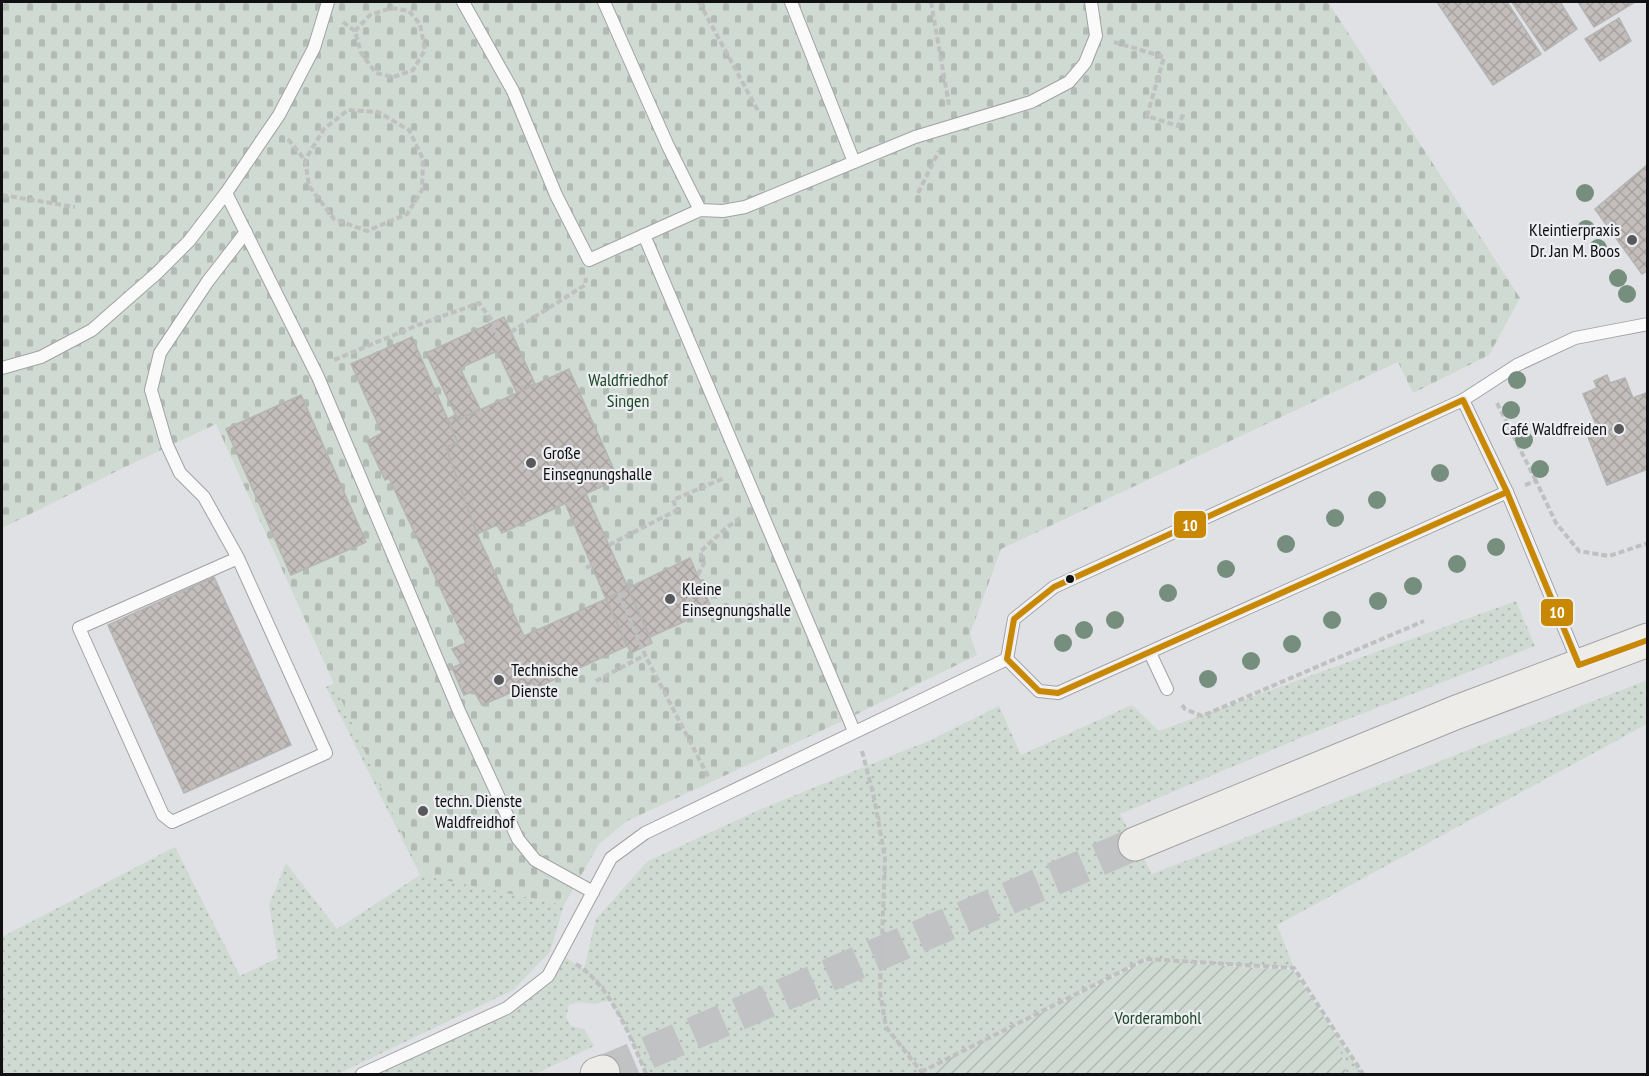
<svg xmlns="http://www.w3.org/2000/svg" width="1649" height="1076" viewBox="0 0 1649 1076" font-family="'PT Sans Narrow',sans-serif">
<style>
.grass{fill:url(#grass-dots)}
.cemetery{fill:url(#cemetery-stones)}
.garden{fill:url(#garden-furrows)}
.building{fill:url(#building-cross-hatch);stroke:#b5b4b5;stroke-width:1.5}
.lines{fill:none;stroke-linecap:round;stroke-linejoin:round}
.secondary-tunnel{stroke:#c1c2c4;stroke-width:33;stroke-dasharray:33 16;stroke-linecap:butt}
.lane-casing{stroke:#a2a2a4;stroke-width:14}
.secondary-casing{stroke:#a2a2a4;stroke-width:35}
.path{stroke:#bfc0c0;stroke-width:4;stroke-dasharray:6 3;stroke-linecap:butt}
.lane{stroke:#fafafb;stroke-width:12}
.secondary{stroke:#eeece8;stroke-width:33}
.bus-1-casing{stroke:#eceef2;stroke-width:10}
.bus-1{stroke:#c98804;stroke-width:6}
.tree{fill:#768e7d}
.poi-dot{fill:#59595c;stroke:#eceef2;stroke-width:2}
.bus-dot{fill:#101012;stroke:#eceef2;stroke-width:2}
.labels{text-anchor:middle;stroke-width:4.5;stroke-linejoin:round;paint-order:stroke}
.poi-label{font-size:18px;fill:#101012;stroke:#eceef2;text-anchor:start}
.park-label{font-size:18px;fill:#1f4a28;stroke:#eceef2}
.line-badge{stroke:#eceef2;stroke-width:2}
.badge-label{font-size:16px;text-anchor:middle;font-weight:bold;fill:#fff}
</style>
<defs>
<pattern id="grass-dots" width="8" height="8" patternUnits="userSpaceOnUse" patternTransform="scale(1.5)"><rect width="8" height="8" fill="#cfdad2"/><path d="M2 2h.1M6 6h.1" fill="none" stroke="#b1bab3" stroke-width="1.8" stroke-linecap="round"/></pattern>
<pattern id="cemetery-stones" width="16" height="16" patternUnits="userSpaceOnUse" patternTransform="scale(1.5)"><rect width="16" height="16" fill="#cfdad2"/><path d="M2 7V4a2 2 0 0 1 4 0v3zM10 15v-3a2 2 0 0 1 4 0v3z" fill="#b1bab3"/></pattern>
<pattern id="garden-furrows" width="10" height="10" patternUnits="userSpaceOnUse" patternTransform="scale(1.5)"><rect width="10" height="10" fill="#cfdad2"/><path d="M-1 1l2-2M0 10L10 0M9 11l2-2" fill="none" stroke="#b1bab3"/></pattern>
<pattern id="building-cross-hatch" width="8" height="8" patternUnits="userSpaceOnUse" patternTransform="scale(1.5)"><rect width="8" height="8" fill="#c3bebb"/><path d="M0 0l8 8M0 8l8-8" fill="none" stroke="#a6a2a0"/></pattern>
</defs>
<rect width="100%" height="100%" fill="#e0e1e4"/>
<g class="grass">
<polygon points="1516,601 1535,646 1310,734 1120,814 1152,874 1647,680 1647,724 1277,925 1294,968 1146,961 1146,959 917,1074 646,1074 628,1032 610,1000 595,1004 579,1002 569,1005 566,1017 571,1026 584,1029 594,1046 535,1074 362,1074 507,1008 548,976 560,954 584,969 596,919 648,861 759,810 933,739 999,706 1021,755 1132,705 1159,731"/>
<polygon points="395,654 521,896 564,905 550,952 513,990 338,1074 2,1074 2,937 175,847 240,976 278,958 269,905 286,863 337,929 420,875 326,687"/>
<polygon points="1335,1034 1362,1074 1347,1074"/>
</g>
<polygon class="cemetery" points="2,2 1328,2 1520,298 1489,355 1413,393 1398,362 1001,549 970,634 977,655 849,718 627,821 599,844 564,905 421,875 216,424 121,469 2,528"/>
<polygon class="garden" points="1146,961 1293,970 1335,1034 1347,1074 917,1074"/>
<g class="building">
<polygon points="1437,2 1507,2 1541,54 1493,85"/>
<polygon points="1512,2 1560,2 1577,29 1545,51"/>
<polygon points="1578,2 1635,2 1594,27"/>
<polygon points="1619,18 1631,41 1600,61 1585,39"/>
<polygon points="1648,164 1648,270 1642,274 1595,209"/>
<polygon points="504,317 535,384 517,393 497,351 460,368 480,409 458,420 426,353"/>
<polygon points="412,337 458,443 446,447 477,534 524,636 606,599 627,646 536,688 533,683 482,705 474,691 464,695 452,668 461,664 452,649 466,643 389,478 385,480 367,441 382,433 351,364"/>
<polygon points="569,369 618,479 502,533 497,525 477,534 446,447 458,443 448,419 455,415 458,420"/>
<polygon points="1607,375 1610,383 1625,378 1633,398 1648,392 1648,469 1607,485 1586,432 1597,427 1583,394 1597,388 1594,381"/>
<polygon points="301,395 366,542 291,575 226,429"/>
<polygon points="586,494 628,588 606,599 565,503"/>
<polygon points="690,558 712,609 650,637 628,588"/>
<polygon points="214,577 291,745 184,793 108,625"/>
<polygon points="628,588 652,643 631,653 606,599"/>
</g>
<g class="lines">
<polyline class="secondary-tunnel" points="603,1072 1135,844"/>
<g class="lane-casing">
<g id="lane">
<polyline points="463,2 513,91 556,195 589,260 700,210 723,211 745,207 915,137 1031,102 1069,82 1085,63 1096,36 1091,2"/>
<polyline points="604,2 668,146 700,210"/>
<polyline points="791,2 854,162"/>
<polyline points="226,193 318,377 459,711 518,839 535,860 593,892"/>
<polyline points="644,235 854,731"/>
<polyline points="2,368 41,357 92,330 157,273 189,241 226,193 279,115 314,48 328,2"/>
<polyline points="1463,400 1517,365 1575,338 1648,324"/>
<polyline points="238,558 79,628 163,815 172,822 326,753 238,558 204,497 180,473 167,445 151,390 160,353 208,281 246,232"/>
<polyline points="1150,653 1167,689"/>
<polyline points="1007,659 1014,619 1054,587 1463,400 1507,492 1579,664"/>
<polyline points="1007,659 1039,691 1058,693 1507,492"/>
<polyline points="362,1074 507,1008 548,976 611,858 645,833 1007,659"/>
</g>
</g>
<g class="secondary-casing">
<g id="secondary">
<polyline points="1135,844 1457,712 1648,640"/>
<polyline points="597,1074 603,1072"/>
</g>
</g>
<g class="path">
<polyline points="699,2 758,111"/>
<polyline points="931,2 949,105"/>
<polyline points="343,22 355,31 361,53 376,73 393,77 413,70 425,50 420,24 409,11 391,8 370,15 355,31"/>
<polyline points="1114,42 1164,57 1147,116 1178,126 1184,113"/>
<polyline points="288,139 305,160 309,186 334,219 367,231 407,214 422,190 423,159 409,130 378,112 348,110 324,129 305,160"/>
<polyline points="918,193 939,151"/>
<polyline points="2,195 75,207"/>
<polyline points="511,332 585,285 586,278"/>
<polyline points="334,360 418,325 479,303 493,322 499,337"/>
<polyline points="1497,403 1536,481"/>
<polyline points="1525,485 1536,481 1556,523 1579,551 1609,556 1648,543"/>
<polyline points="609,545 677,510 673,500 724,478"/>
<polyline points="586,568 592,565"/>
<polyline points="698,575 704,563 700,552 726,528 740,518"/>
<polyline points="619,593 645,655 709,778"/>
<polyline points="596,681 645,655"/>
<polyline points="1182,705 1185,709 1202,716 1424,621"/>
<polyline points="862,751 874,797 885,858 880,992 886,1027 923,1074"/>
<path d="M576,964c35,22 55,74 70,110"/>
<polyline points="921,1072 1146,959 1294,968 1363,1074"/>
</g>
<use href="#lane" class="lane"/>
<use href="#secondary" class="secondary"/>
<g class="bus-1-casing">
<g id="bus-1">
<polygon points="1463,400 1507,492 1058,693 1039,691 1007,659 1014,619 1054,587"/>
<polyline points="1507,492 1579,665 1648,640"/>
</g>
</g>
<use href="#bus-1" class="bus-1"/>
</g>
<g class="tree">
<circle cx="1585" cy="193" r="9"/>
<circle cx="1586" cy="229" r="9"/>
<circle cx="1598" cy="248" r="9"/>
<circle cx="1618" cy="278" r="9"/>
<circle cx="1627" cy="294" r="9"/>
<circle cx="1517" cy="380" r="9"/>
<circle cx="1511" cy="410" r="9"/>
<circle cx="1524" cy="440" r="9"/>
<circle cx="1540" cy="469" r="9"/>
<circle cx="1440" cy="473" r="9"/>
<circle cx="1377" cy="500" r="9"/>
<circle cx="1335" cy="518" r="9"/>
<circle cx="1286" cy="544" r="9"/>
<circle cx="1496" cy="547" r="9"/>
<circle cx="1457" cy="564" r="9"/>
<circle cx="1226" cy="569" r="9"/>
<circle cx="1413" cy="586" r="9"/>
<circle cx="1168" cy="593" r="9"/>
<circle cx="1378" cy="601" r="9"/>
<circle cx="1115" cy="620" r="9"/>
<circle cx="1332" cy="620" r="9"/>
<circle cx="1084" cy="630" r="9"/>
<circle cx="1063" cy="643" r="9"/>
<circle cx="1292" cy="644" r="9"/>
<circle cx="1251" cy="661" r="9"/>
<circle cx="1208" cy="679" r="9"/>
</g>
<g class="poi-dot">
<circle cx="1632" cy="240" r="6"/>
<circle cx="1619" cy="429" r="6"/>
<circle cx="531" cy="463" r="6"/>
<circle cx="670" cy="599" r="6"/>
<circle cx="499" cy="680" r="6"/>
<circle cx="423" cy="811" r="6"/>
</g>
<circle class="bus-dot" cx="1070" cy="579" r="5"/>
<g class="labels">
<g class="poi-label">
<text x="1620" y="236" text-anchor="end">Kleintierpraxis<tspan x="1620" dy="21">Dr. Jan M. Boos</tspan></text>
<text x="1607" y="435" text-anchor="end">Café Waldfreiden</text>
<text x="543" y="459">Große<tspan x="543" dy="21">Einsegnungshalle</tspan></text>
<text x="682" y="595">Kleine<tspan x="682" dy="21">Einsegnungshalle</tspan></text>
<text x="511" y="676">Technische<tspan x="511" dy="21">Dienste</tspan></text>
<text x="435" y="807">techn. Dienste<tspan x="435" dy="21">Waldfreidhof</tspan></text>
</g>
<g class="park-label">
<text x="628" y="386">Waldfriedhof<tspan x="628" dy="21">Singen</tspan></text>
<text x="1158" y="1024">Vorderambohl</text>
</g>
</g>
<g class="line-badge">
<rect x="1173" y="510" width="34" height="29" rx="6" fill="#c98804"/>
<rect x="1540" y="598" width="34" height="29" rx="6" fill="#c98804"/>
</g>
<g class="badge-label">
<text x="1190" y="531">10</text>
<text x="1557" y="618">10</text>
</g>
<rect width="1649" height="1076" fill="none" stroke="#101012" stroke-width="6"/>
</svg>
